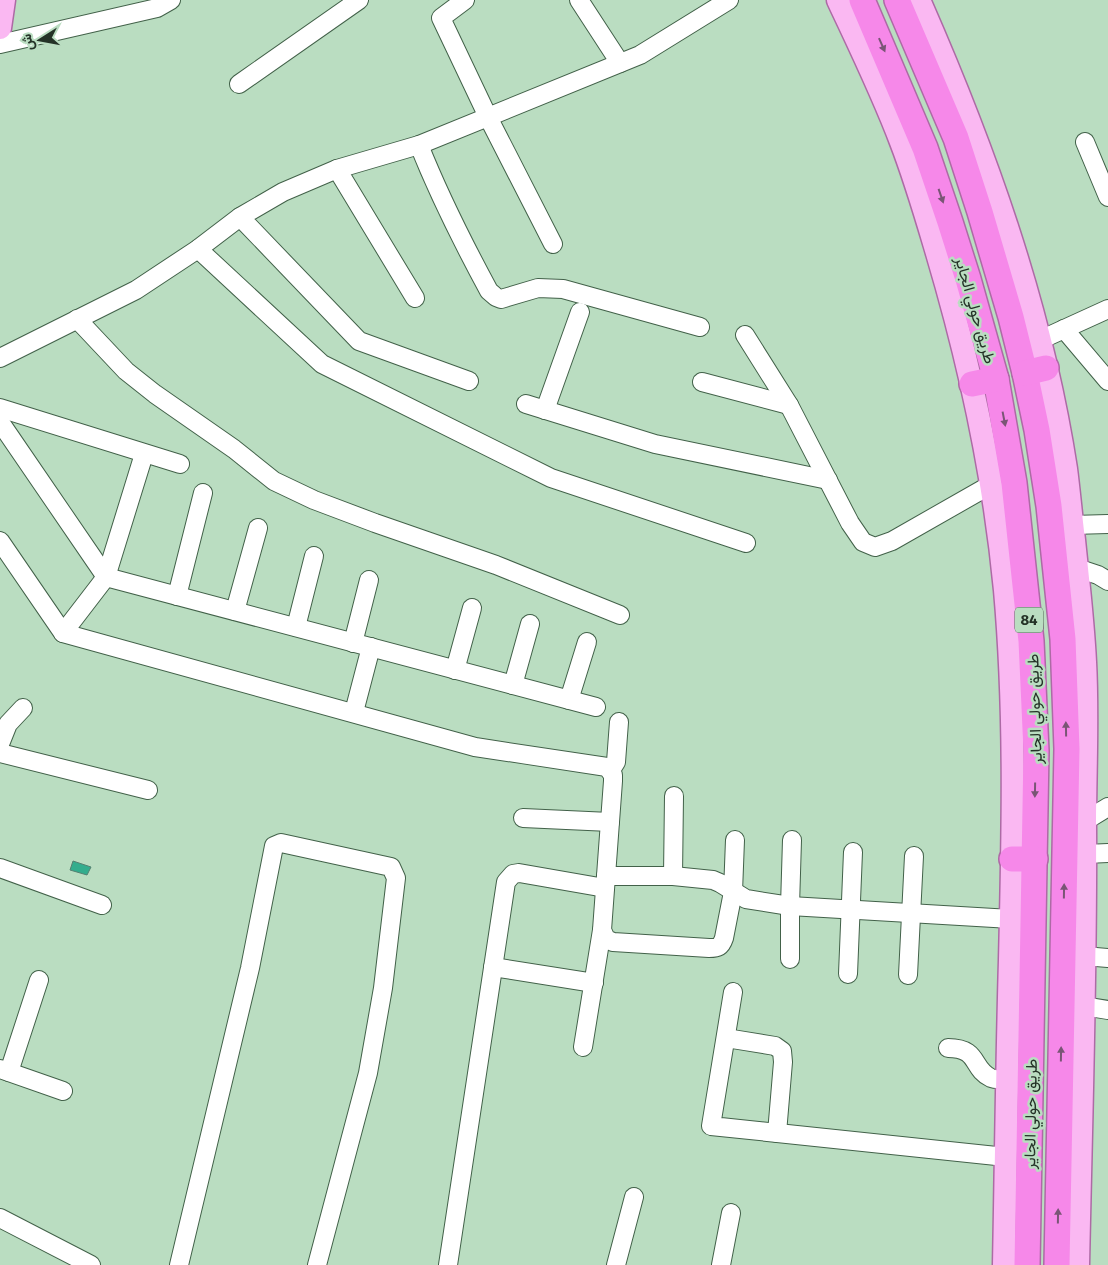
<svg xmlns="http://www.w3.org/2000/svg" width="1108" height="1265" viewBox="0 0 1108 1265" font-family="'Fira Sans',Vazirmatn,sans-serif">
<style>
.building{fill:#33ad8d;stroke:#558172}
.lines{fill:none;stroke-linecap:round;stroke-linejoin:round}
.minor-casing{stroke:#426149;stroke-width:20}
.major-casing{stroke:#ad6aa5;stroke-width:25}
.highway-casing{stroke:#ad6aa5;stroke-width:28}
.minor{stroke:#fff;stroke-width:18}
.major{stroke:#fab8f2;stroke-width:22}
.highway{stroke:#f688e9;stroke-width:25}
.oneway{fill:#795575}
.labels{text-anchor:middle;stroke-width:5;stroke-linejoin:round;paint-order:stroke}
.shield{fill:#baddc1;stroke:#526656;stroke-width:1}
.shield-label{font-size:15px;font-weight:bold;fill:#253328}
.street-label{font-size:16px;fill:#253328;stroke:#baddc1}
</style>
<rect width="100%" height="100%" fill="#baddc1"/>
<polygon class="building" points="73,861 91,867 87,875 70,870"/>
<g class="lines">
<g class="minor-casing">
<g id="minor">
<polyline points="465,0 441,18 488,117 553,244"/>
<polyline points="579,0 620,63"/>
<polyline points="0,44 157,8 171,0"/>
<polyline points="239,84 359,0"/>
<polyline points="1085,142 1108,197"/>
<path d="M419,145c20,50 44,98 70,146l7,6 5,2 37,-11 25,1 137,38"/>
<polyline points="337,169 415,298"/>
<polyline points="240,217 359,341 469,381"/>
<polyline points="198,249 322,364 551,478 746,543"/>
<polyline points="77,319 126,371 155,394 234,449 274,481 314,500 375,523 496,565 620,615"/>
<polyline points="1064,329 1108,381"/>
<polyline points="745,335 789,405 850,523 863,542 875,547 892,541 992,484"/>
<polyline points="1040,340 1108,309"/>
<polyline points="0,358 136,290 198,249 240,217 283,192 337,169 419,145 640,55 729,0"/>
<polyline points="702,382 789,405"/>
<polyline points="526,404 655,444 828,480"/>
<polyline points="0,408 180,464"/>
<polyline points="545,410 580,312"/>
<polyline points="0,422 106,577 596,707"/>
<polyline points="1072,525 1108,524"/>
<path d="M0,541l63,92 412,114 132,20 6,8v6l-11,149 4,9 7,3 96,6c9,0 12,-1 15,-10l9,-46 2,-52"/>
<polyline points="1077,568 1098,575 1108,581"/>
<polyline points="177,596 203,493"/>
<polyline points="235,611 258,528"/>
<polyline points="296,627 314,556"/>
<polyline points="63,633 106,577 144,454"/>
<polyline points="353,643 369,580"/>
<polyline points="455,670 472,608"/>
<polyline points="513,685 530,624"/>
<polyline points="569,700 587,642"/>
<polyline points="354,712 371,647"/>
<polyline points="0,744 8,724 23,708"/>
<polyline points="0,753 148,790"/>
<polyline points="611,770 616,762 619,722"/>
<polyline points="523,818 610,822"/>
<polyline points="1085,821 1108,807"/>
<polyline points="1086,854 1108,853"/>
<polyline points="0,868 102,905"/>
<polyline points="606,876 673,876 713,880 720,883 746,899 790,906 1011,919"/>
<polyline points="673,876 674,796"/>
<polyline points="1084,956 1108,958"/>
<polyline points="790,959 790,906 792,840"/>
<polyline points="493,967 594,983"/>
<polyline points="848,974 853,852"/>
<polyline points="908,975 914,856"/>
<polyline points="733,992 711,1126 1006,1157"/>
<polyline points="1083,1006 1108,1010"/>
<polyline points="726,1038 775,1046 782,1051 783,1062 777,1133"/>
<polyline points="583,1047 602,930"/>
<path d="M948,1048c32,0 23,21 43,30 5,2 11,1 16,1"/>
<polyline points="0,1069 63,1091"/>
<polyline points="9,1072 39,980"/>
<polyline points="0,1218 91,1265"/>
<polyline points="179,1265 250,968 274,846 281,843 391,867 396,878 383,988 368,1073 317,1265"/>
<polyline points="448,1265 506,882 513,874 519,873 605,888"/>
<polyline points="616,1265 634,1197"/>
<polyline points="721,1265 731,1213"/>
</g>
</g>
<g class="major-casing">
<g id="major">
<path d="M838,0c22,47 45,94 63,142 14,36 25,74 36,111 33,111 57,222 68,337 11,123 8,247 5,370 -3,102 -4,203 -6,305"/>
<path d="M919,0c66,150 122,306 147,469 3,23 5,47 8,71 4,40 9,81 11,122 3,54 0,108 0,162 1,147 -4,294 -7,441"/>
<polyline points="0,28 4,0"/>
</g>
</g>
<g class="highway-casing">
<g id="highway">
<polyline points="862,0 925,148 950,222 968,279 996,379 1014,483 1031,641 1036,751 1027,1265"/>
<polyline points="897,0 956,138 980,212 1011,317 1025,373 1037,430 1049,506 1063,639 1067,749 1057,1265"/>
<polyline points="1025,373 1046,368"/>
<polyline points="972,384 996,379"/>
<polyline points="1012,859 1035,859"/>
</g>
</g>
<use href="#minor" class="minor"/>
<use href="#major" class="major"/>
<use href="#highway" class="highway"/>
</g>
<defs><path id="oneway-solid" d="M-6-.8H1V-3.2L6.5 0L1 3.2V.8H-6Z" transform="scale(1.25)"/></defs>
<g class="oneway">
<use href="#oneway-solid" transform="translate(882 45) rotate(66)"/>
<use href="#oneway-solid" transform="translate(941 196) rotate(71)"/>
<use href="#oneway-solid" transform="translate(1004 419) rotate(79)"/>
<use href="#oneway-solid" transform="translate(1066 729) rotate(-91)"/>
<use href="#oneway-solid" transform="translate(1035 790) rotate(91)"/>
<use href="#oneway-solid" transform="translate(1064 891) rotate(-89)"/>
<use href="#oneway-solid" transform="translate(1061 1054) rotate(-89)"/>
<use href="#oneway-solid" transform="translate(1058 1216) rotate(-89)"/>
</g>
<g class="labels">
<rect class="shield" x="1015" y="607.5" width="28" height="25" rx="4"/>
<g class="shield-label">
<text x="1029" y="625">84</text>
</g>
<g class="street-label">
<text transform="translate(976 310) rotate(74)" y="6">طريق حولي الجاير</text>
<text transform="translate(1034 709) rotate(-92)" y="6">طريق حولي الجاير</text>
<text transform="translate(1030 1114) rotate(-89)" y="6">طريق حولي الجاير</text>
</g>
</g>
<g transform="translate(40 40) rotate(259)" stroke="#baddc1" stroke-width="4" paint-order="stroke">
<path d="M0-4L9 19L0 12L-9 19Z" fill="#253328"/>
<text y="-8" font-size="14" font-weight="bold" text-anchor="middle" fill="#253328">ش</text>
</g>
</svg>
